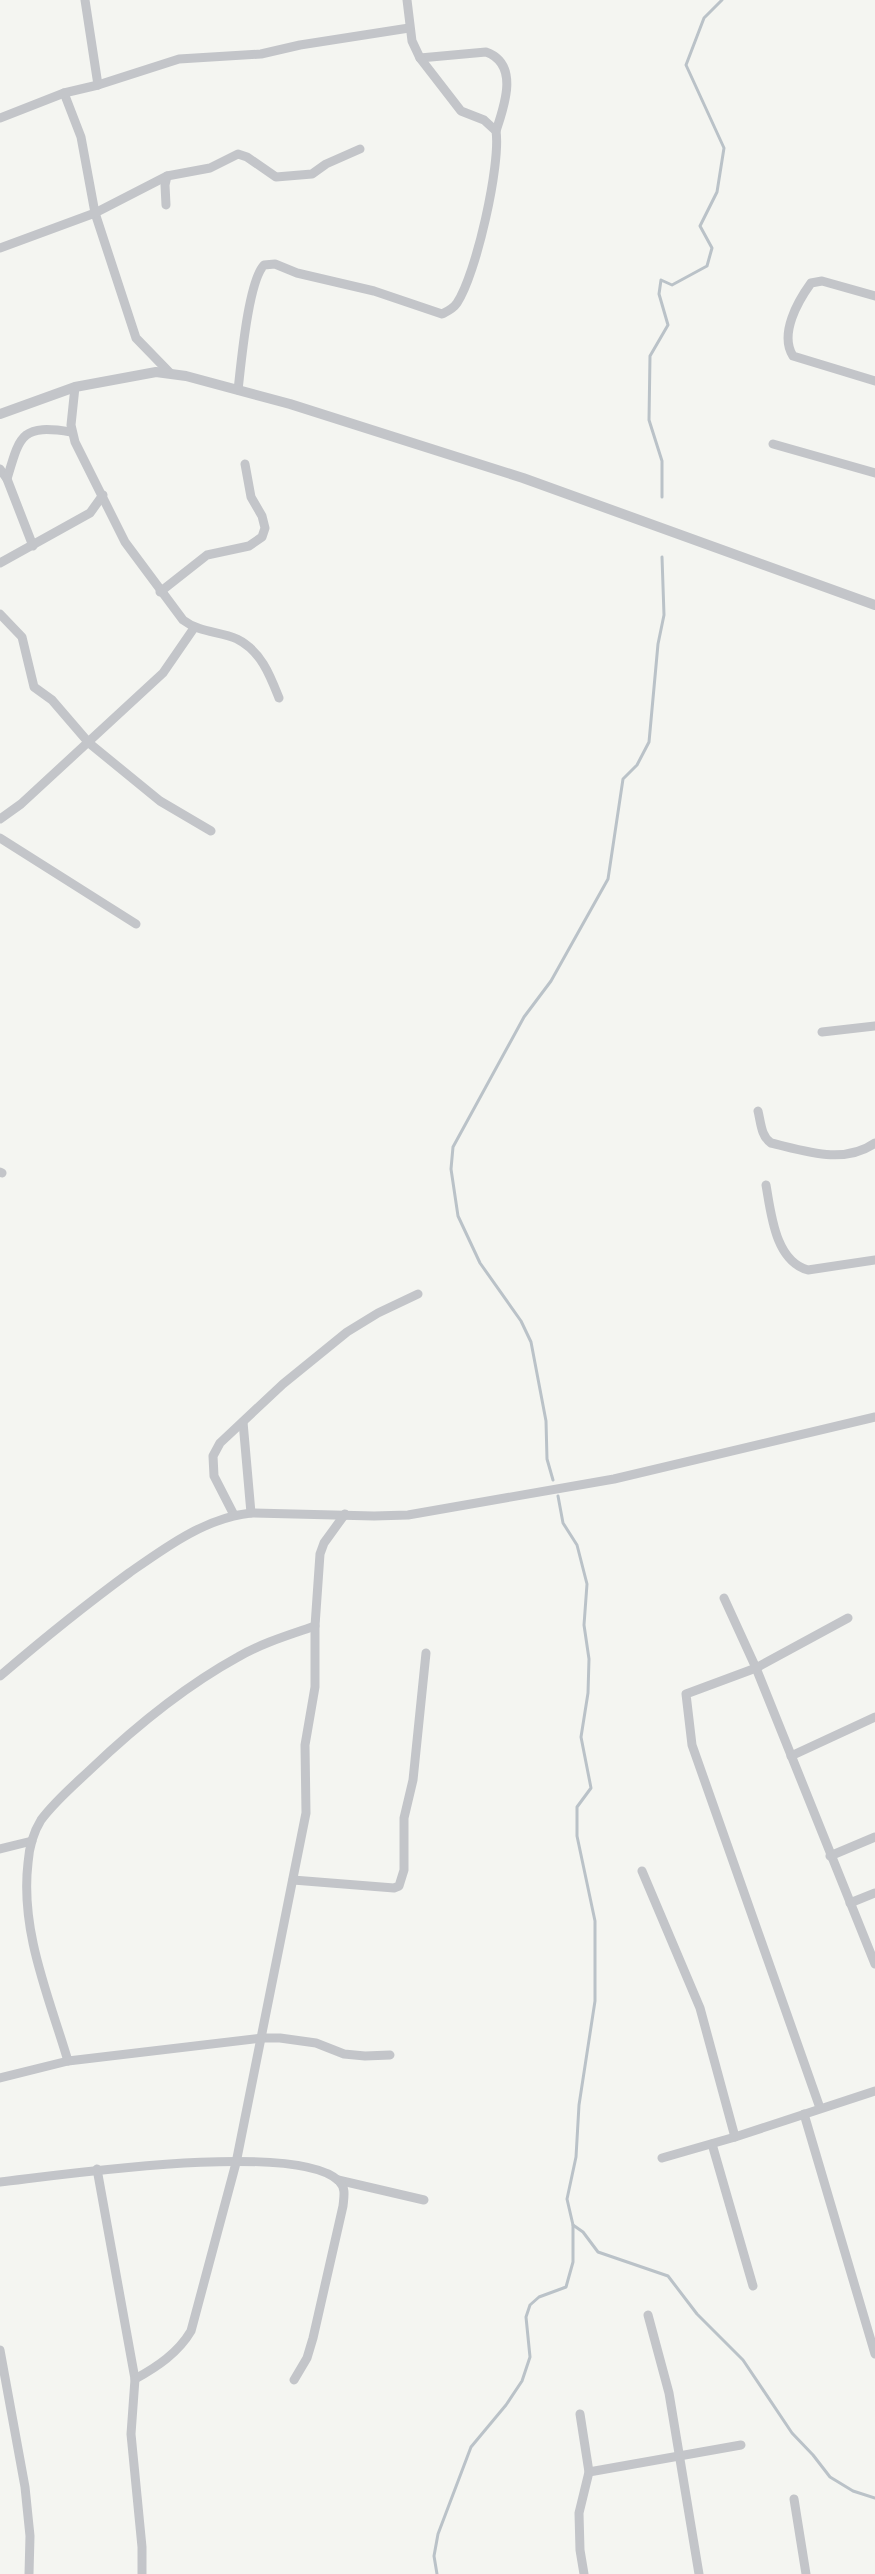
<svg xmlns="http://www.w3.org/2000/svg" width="875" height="2574" viewBox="0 0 875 2574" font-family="'Public Sans',sans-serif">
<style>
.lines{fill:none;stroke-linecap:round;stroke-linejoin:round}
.stream{stroke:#bac2c8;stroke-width:3}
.minor{stroke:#c3c5c9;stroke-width:9}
.tertiary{stroke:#c3c5c9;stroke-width:10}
</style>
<rect width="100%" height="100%" fill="#f4f5f1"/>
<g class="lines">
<g class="stream">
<polyline points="662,497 662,461 649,420 650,356 668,325 659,294 661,280 672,285 707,266 712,248 700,226 717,192 724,148 686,65 704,18 722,0"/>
<polyline points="553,1480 547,1459 546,1421 531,1342 521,1321 480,1263 458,1216 451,1169 453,1147 524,1017 551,981 608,879 623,779 637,765 649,742 658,644 664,615 662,557"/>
<polyline points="573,2225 583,2232 598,2252 668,2276 697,2314 743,2360 792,2433 813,2455 830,2477 853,2491 875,2498"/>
<polyline points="437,2574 434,2556 438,2534 471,2447 506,2405 522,2381 530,2357 526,2317 530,2305 539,2297 566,2287 573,2262 573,2225 567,2199 576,2157 579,2105 595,2001 595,1921 577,1836 577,1807 591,1788 581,1737 588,1693 589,1659 584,1625 587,1584 577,1545 563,1523 558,1496"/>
</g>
<g class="minor">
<polyline points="85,0 98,85"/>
<path d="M420,58l66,-6c34,12 18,55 10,79"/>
<polyline points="64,93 81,137 95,213 136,338 170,373"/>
<polyline points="0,118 64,93 98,85 179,59 261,54 300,45 409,28"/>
<polyline points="166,205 165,185 167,176"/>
<polyline points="0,248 95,213 167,176 210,168 238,154 247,157 276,177 312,174 326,164 360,149"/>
<path d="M875,296l-53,-15 -11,2c-13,18 -32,51 -18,73l82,25"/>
<path d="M75,387l-4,38 4,17 50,100 58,78c17,13 36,11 54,19 24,12 33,36 42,59"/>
<path d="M238,390c3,-25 10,-108 26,-125l11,-1 22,9 77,18 68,23c6,-3 11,-5 15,-11 19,-28 44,-139 39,-172l-12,-11 -23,-9 -41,-53 -8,-17 -5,-41"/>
<polyline points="773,444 875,473"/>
<polyline points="0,469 7,479 33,546"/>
<path d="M7,479c13,-44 14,-55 64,-47"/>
<polyline points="0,563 90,513 103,495"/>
<polyline points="160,592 207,555 249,546 262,537 265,528 262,516 251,497 245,464"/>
<polyline points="0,614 22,637 34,687 52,700 89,743 160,801 211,831"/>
<polyline points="0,819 21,804 163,673 194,628"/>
<polyline points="0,838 136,924"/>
<polyline points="822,1032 875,1026"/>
<path d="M758,1111c3,12 3,25 13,32 34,8 73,22 104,0"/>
<polyline points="0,1172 2,1173"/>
<path d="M766,1185c5,28 9,76 42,85l67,-10"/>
<polyline points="243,1422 251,1513"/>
<polyline points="234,1515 214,1476 213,1456 220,1443 283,1384 347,1332 378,1313 418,1294"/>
<polyline points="724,1598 756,1668 875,1964"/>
<path d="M0,1676c42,-36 84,-70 129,-103 37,-26 76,-55 122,-60l123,3 34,-1 206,-36 261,-62"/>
<polyline points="791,1756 875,1717"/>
<polyline points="0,1849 32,1841"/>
<polyline points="830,1856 875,1837"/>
<polyline points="642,1871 700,2008 735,2137"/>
<polyline points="293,1880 394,1888 399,1886 404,1870 404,1818 413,1780 426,1653"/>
<polyline points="850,1903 875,1893"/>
<path d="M68,2061c-19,-64 -48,-130 -40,-198 1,-14 5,-30 13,-43 14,-19 33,-35 50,-51 42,-40 96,-84 147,-112 24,-14 51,-22 77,-31"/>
<polyline points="0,2078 68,2061 262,2038 280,2038 316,2043 344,2054 365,2056 390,2055"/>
<polyline points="820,2108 692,1745 686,1694 756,1668 848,1618"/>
<polyline points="804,2114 875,2354"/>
<polyline points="712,2144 753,2286"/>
<polyline points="662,2158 735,2137 875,2091"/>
<polyline points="97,2169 135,2379 131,2434 142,2547 142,2574"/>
<polyline points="338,2180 424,2200"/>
<path d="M0,2182c62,-7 296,-42 339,-1 7,7 5,15 4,25l-30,132 -6,20 -13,22"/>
<polyline points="648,2315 669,2393 699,2574"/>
<polyline points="0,2350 25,2487 30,2536 29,2574"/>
<path d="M135,2379c22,-12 43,-26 56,-48l45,-168 70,-350 -1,-68 10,-58v-61l5,-72 4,-11 21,-29"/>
<polyline points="580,2414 589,2472 579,2513 580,2550 584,2574"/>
<polyline points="589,2472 741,2445"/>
<polyline points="794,2499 806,2574"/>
</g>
<polyline class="tertiary" points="0,414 75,387 156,372 186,376 290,404 523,478 875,605"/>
</g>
</svg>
